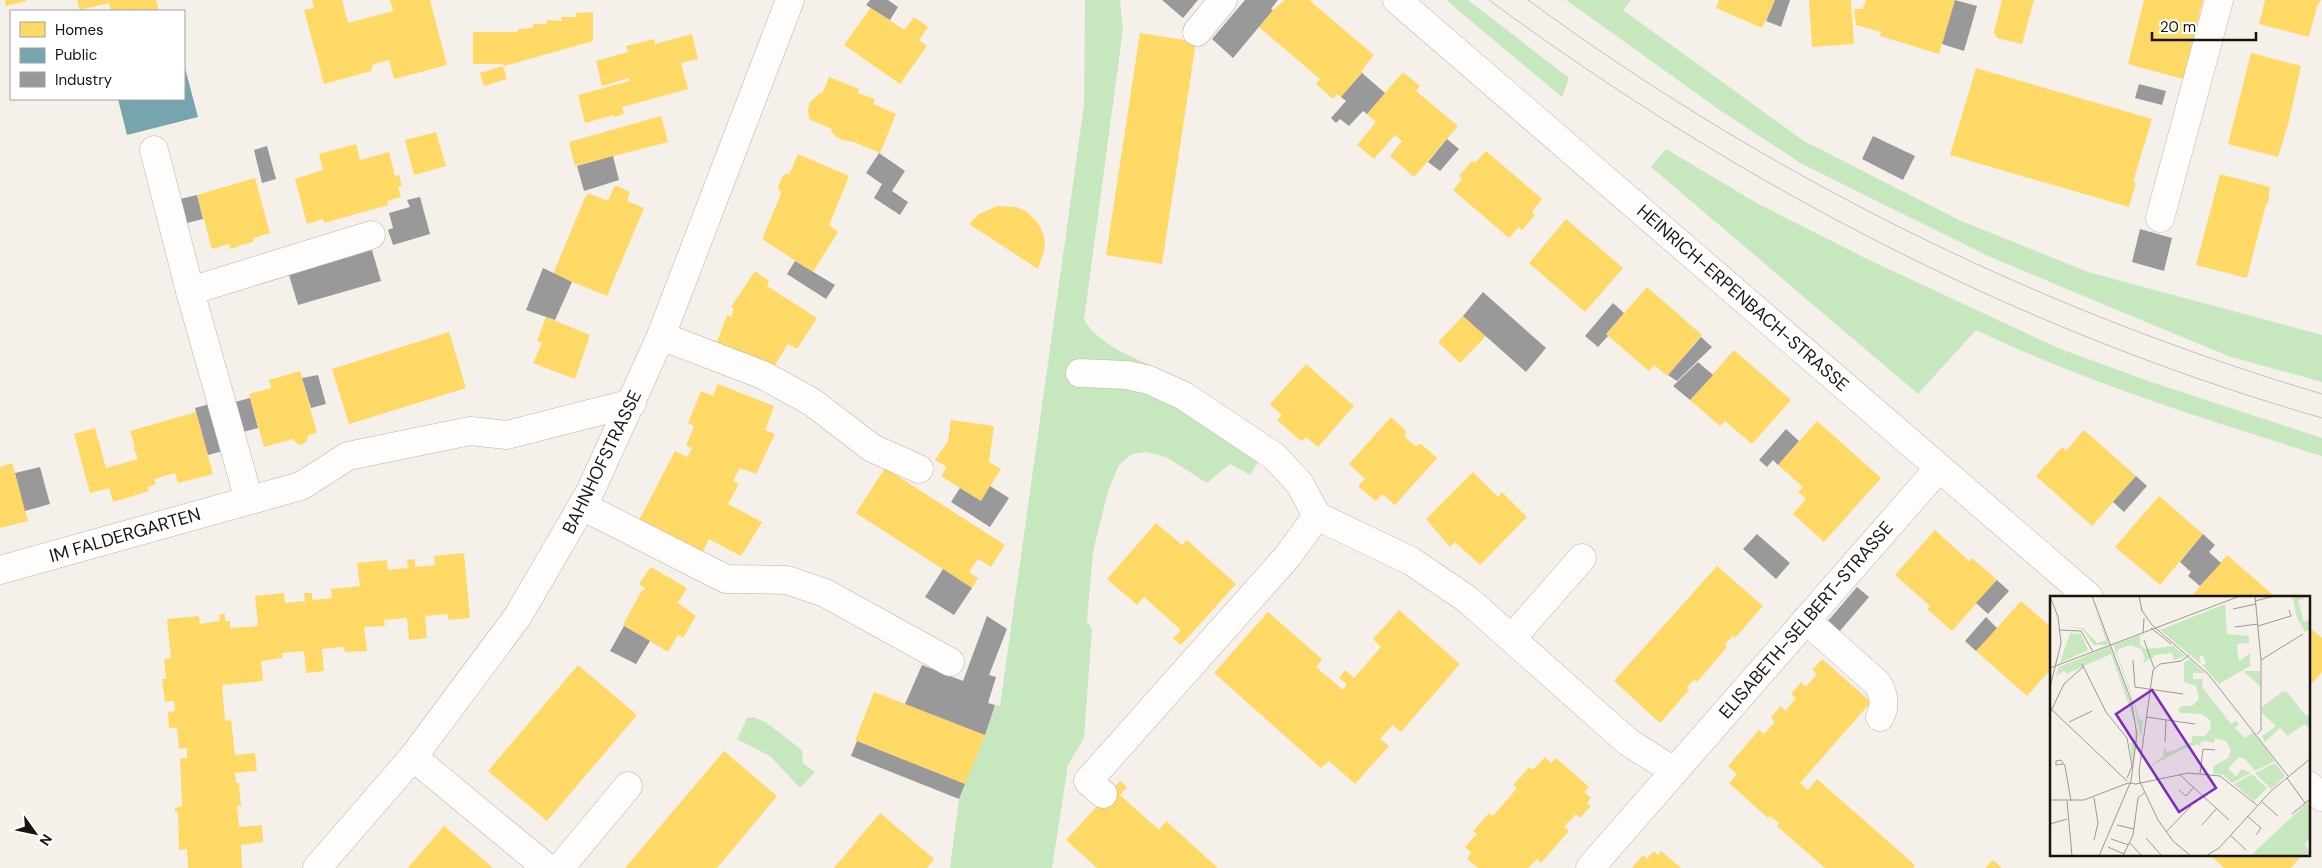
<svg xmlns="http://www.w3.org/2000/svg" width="2322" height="868" viewBox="0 0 2322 868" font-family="'DM Sans',sans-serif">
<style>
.green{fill:#c7e8bf}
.homes{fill:#ffd966}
.public{fill:#76a5af}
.industry{fill:#999}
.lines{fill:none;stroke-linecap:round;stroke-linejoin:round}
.minor-casing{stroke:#bab4ae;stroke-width:29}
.minor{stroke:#fefdfc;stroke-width:28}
.tram{stroke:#c2c0be;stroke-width:1}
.labels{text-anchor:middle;stroke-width:5;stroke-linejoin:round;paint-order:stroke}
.street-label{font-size:18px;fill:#1b140d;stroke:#fff}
.inset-road{fill:none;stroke:#9e9892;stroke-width:1}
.view{fill:#7b2cbf;fill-opacity:0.15;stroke:#7b2cbf;stroke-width:2.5}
.inset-edge{fill:none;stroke:#1b140d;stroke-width:2.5}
</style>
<rect width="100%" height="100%" fill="#f6f0ea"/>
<g class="green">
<path d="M1085,0h35l3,29 -39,291c23,36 70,40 102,66 26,21 51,50 74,73l-10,16 -20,-11 -23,19 -41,-26 -20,-5 -14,2 -13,11 -11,26 -15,61 -6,69 5,8 -8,109 -16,27 -16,103h-102l9,-69 36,-94 5,1 84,-601z"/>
<polygon points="1446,0 1468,0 1569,78 1562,97"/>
<polygon points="1566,0 1631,0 1623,10 1804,141 1959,220 2088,272 2322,335 2322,382 2231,357 2124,313 1988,256 1802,164 1721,111"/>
<path d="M1666,149l89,53 110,56 193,90 93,34 171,56v18c-117,-37 -235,-73 -346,-126l-58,64 -267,-227z"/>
<polygon points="754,717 767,723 802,750 803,763 815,772 800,788 770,756 737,739 747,718"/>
</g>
<g class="homes">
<polygon points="5,0 26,0 26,1 6,6"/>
<polygon points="77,0 156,0 159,11 111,11 109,3 80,10"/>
<polygon points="312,0 342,0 348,23 393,11 390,0 430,0 447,65 394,79 389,60 373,64 371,71 324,84 304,10 314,8"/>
<polygon points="1285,0 1309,0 1374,55 1361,71 1363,73 1341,97 1337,94 1333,99 1316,84 1320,79 1259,27 1273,10"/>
<polygon points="1719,0 1775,0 1762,28 1716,8"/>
<polygon points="1809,0 1851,0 1854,44 1812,47"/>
<polygon points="1866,0 1955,0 1939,54 1880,36 1881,32 1856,25 1854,9 1863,9"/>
<polygon points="2002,0 2034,0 2022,44 1997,38 1994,32"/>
<polygon points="2144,0 2203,0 2183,79 2128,64"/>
<polygon points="2265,0 2321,0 2317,6 2309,37 2259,24"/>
<polygon points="871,7 904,30 914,17 928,27 919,40 927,46 900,84 844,45"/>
<polygon points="593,12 593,41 504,66 503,64 473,64 473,32 518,32 518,29 533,28 533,24 547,24 547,20 562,21 561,17 576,17 576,13"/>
<polygon points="1140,33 1196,42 1162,264 1106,255"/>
<polygon points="692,34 698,59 681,63 688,89 622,107 624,114 614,117 613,115 585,123 578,95 630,81 629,78 602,86 596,61 628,52 626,46 654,39 655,44"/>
<polygon points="2251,53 2301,66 2289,121 2278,157 2228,144"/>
<polygon points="503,66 507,79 484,86 480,73"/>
<polygon points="1976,68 2152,119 2133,182 2136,183 2129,207 1950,155"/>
<polygon points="1403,72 1420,86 1416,91 1458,126 1414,177 1390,156 1402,141 1395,135 1374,159 1357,145 1376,122 1367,114"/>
<polygon points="829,77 859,89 858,93 875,99 873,104 896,114 880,153 854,142 842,140 835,136 831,131 832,129 809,119 808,109 810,102 820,93 822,94"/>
<polygon points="661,116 668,142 575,166 569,142"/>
<polygon points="436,132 446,166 414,175 405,140"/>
<polygon points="356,144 360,160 389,152 395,176 399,175 402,186 398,187 401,197 387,201 388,205 324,223 323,219 307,224 295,179 323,170 319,154"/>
<polygon points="1486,151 1542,199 1532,212 1535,215 1522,230 1519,227 1509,238 1453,190 1462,179 1459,176 1472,161 1475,163"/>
<polygon points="798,154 849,176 829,225 838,232 813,272 762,239 781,194 778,187 783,175 790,173"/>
<polygon points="2220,174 2270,187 2268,203 2266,204 2247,278 2196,265"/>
<polygon points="255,178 270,233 253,238 253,242 242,245 231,249 229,244 212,249 197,195"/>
<polygon points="617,186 630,192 627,201 644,208 607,296 553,274 586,195 590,194 608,201 614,187"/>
<polygon points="997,206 1017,207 1027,212 1038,223 1044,236 1045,247 1038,269 969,224 979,214"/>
<polygon points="1566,219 1623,268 1585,312 1529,263"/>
<polygon points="755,271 769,281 767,286 817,318 797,349 788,344 774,367 716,344 727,315 731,317 734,309 731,307"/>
<polygon points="1647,287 1702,335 1667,376 1654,365 1649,371 1606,334"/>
<polygon points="1463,316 1486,336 1460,363 1438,342"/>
<polygon points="546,317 590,335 575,379 533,363 542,343 537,341"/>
<polygon points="449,332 466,388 349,424 332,369"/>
<polygon points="1734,350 1791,400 1752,444 1725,421 1720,426 1690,400"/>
<polygon points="1306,364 1354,406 1318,447 1306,437 1301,441 1277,420 1282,415 1270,404"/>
<polygon points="300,371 317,433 308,435 307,441 301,445 296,443 293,439 264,447 249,394 271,388 269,380"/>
<polygon points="718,384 774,406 765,430 775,434 756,474 740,468 733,481 739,484 728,504 762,522 741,556 709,539 699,559 636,526 675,451 687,457 692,448 686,446 694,426 688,423 701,391 713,396"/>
<polygon points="196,412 213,474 178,483 175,473 154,479 156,484 148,487 149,491 113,502 109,488 90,493 74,434 95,428 106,468 138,459 133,447 135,447 130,431"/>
<polygon points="1391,417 1406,431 1405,437 1415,446 1421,444 1437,458 1395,505 1382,494 1376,501 1359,487 1358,486 1365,479 1349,464"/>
<polygon points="951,420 994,426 989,462 1001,469 981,501 941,476 947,467 935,460 948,441"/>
<polygon points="1817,421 1881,478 1824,542 1793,514 1806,499 1798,492 1803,487 1778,465"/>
<polygon points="2084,430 2136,476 2092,526 2036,476 2062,447 2066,451"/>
<polygon points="12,463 28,521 0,528 0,467"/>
<polygon points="885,468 1005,545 991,567 978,559 969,572 978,578 972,588 856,513"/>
<polygon points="1473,472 1498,497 1502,492 1527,517 1480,565 1455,542 1450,547 1426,519"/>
<polygon points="2159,496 2203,534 2160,585 2115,547"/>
<polygon points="1156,523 1182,545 1187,540 1236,584 1181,645 1173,638 1181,630 1144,597 1137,605 1107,579"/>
<polygon points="1935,530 1969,561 1972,558 1997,580 1952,631 1927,609 1930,606 1895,575"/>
<polygon points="464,553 470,618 448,620 448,614 425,616 427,638 409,640 407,618 384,620 385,626 364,627 367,651 345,652 344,647 322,649 324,671 306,673 304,651 282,653 282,658 261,661 263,681 222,685 225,721 231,720 235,755 255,753 257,771 235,773 236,783 239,783 241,806 237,806 239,827 262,825 263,842 241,845 242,868 188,868 187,849 179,850 178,812 175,812 175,808 182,806 180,758 187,758 187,748 179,749 177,728 169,728 168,712 175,711 174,701 165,702 162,679 166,679 164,659 171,658 167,619 199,616 200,624 220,621 219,614 225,614 225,621 230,621 230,628 258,626 255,596 284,593 285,603 305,601 304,593 312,593 312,600 332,598 331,589 360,586 357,563 387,560 388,570 408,568 407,560 415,559 415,567 435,565 434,556"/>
<polygon points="2227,555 2272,594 2269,597 2191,597"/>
<polygon points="1717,566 1763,606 1735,638 1733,636 1725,644 1727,647 1697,682 1694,680 1690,684 1687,688 1689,690 1660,723 1614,681"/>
<polygon points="651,567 687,588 678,603 696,616 683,638 678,635 668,652 623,625 642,590 644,591 645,588 640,585 640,582"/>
<polygon points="2021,601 2051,627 2051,669 2027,696 1976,651"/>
<polygon points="1399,610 1460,664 1401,732 1393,725 1386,732 1380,739 1389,746 1355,784 1329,761 1321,768 1214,673 1268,612 1322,659 1316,667 1343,690 1347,684 1339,678 1345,670 1354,678 1381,647 1373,639"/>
<polygon points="2308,626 2322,638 2322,672 2308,688"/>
<polygon points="1822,659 1871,702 1800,783 1808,790 1817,779 1915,865 1913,868 1825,868 1777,826 1779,823 1770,816 1768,818 1729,783 1737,774 1728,766 1759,730 1764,734 1775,722 1771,717 1781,706 1785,711 1796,698 1791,694 1801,682 1806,687 1817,674 1812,670"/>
<polygon points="578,665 637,715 547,821 488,771"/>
<polygon points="874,692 985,735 965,784 855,740"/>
<polygon points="724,751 777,796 743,837 717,868 625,868"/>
<polygon points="1545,757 1551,763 1556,758 1589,787 1584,792 1591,798 1587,803 1591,806 1580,818 1576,814 1564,827 1569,831 1541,863 1537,859 1528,868 1478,868 1467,859 1471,853 1465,847 1477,834 1473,831 1489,813 1493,816 1517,788 1513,785 1529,767 1533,770"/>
<polygon points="1120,781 1127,787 1120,795 1159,830 1166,821 1218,868 1097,868 1066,840"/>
<polygon points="880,813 934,859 927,868 834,868"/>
<polygon points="444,826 493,868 408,868"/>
<polygon points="1654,851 1658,855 1661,851 1681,868 1632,868 1643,855 1647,859"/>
<polygon points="2209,854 2303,854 2291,868 2224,868"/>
<polygon points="1993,860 2002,868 1985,868"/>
</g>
<polygon class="public" points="184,64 198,117 127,135 118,99 184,99"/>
<g class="industry">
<polygon points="870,0 888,0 898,7 890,20 866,5"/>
<polygon points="1162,0 1198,0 1183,18"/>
<polygon points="1245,0 1278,0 1271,9 1273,10 1233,58 1212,39"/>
<polygon points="1775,0 1790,0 1781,27 1766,21"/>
<polygon points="1955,0 1977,6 1964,51 1942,44"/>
<polygon points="1362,73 1385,93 1367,114 1363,111 1349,126 1340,119 1336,123 1331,118 1346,101 1341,97"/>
<polygon points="2139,84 2166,91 2162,105 2135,98"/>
<polygon points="1873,136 1915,156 1903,180 1862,159"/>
<polygon points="1447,139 1459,149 1440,171 1428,162"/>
<polygon points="267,146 276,179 262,183 254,150"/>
<polygon points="879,153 905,171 892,191 908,202 900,215 874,198 882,184 866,173"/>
<polygon points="613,156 619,180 584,191 577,166"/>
<polygon points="197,195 203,219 187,223 180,199"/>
<polygon points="420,197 430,234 393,245 388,230 393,228 389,213 410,207 407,200"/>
<polygon points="2140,229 2172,238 2164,271 2132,262"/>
<polygon points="372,250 381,281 298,305 289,275"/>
<polygon points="795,261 835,285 826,299 787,274"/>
<polygon points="543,268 572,282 555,320 526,310"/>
<polygon points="1483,292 1546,348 1526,372 1463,316"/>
<polygon points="1613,303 1624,313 1606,334 1608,336 1598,347 1585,336"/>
<polygon points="1701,337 1712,347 1677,381 1668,375"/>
<polygon points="1698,362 1713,375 1690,400 1673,386"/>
<polygon points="318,375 326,404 311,408 302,378"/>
<polygon points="250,398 258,428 243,432 235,402"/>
<polygon points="210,404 223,451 208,455 195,408"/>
<polygon points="1786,429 1799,441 1778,465 1773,460 1767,467 1759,460"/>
<polygon points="40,467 50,504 25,511 15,473"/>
<polygon points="2136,476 2147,486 2124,512 2113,502"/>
<polygon points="990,486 1009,498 990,527 951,502 960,488 981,501"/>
<polygon points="1757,534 1790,563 1776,579 1743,549"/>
<polygon points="2203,534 2215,545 2209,552 2221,563 2200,586 2188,576 2191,572 2180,562"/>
<polygon points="943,569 972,588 954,615 925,597"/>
<polygon points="1997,580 2009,591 1988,614 1976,603"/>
<polygon points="1857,587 1869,597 1839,632 1827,622"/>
<polygon points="987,616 1007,629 989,675 996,677 988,703 995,705 985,735 905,704 922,665 963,681"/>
<polygon points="1986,617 1997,628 1976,651 1965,641"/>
<polygon points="624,626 650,641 636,664 610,651"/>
<polygon points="857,741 965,784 959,799 851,756"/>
</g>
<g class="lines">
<g class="minor-casing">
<g id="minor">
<polyline points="1397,0 2089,597"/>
<polyline points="1197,32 1223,0"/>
<polyline points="154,150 190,291 249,500"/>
<polyline points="2160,218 2219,0"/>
<polyline points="190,291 371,235"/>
<polyline points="661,336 763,375 812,402 872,448 919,469"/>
<polyline points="1080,373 1127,375 1149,380 1184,396 1274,456 1300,484 1317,516"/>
<polyline points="582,506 726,579 787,580 825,593 950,662"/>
<polyline points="1317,516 1411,561 1467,599 1628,742 1674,771"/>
<polyline points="0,570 301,486 348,456 470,431 507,435 632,403"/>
<path d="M1806,620l72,64c6,12 8,21 2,33"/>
<polyline points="1512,638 1582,558"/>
<polyline points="413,757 547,868"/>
<polyline points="2308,785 2322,797"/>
<polyline points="1103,794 1088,781 1287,557 1317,516"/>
<polyline points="317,868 413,757 518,616 590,492 661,336 790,0"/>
<polyline points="560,868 628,786"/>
<polyline points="1590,868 1939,468"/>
</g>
</g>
<use href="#minor" class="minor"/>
<g class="tram">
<path d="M1489,0c252,186 531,331 833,418"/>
<path d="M1528,0c240,176 508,309 794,394"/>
</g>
</g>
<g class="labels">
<g class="street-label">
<text transform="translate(1743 298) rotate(41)" y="6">HEINRICH-ERPENBACH-STRASSE</text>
<text transform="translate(602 462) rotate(-64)" y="6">BAHNHOFSTRASSE</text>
<text transform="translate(125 535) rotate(-16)" y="6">IM FALDERGARTEN</text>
<text transform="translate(1806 620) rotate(-49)" y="6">ELISABETH-SELBERT-STRASSE</text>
</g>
</g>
<g transform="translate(2050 596)">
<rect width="260" height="260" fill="#f6f0ea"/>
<path d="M242,0h18l-12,5 6,21 6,-3v10l-5,3 -8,-14zM41,1l18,46 -2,2h-13l-12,-16 -17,-3 18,2 14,15 9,-3zM175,8l2,30 22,2v7l-12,1v5l2,12 11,-8v13l-31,18 -17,-19 4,-2 -3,-8 -4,2 2,7 -41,-34zM20,37l11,1 7,16 -28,13zM90,39v9l5,5 28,-3 12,10 -11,4 -2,-7 -16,2 -14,9 3,-5 -4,-10 -10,-4 -12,4 -2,4 17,47 5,19 4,1 -2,18 -8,-39 -20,-54zM60,50l23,62 4,28 -4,32 -3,-25h5v-20l-24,-69 -43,19 2,3 -6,-5 -8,5 3,-9zM139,63l16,14h-12v6h10l-1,8 29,37 5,-3 3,3 -4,4 10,10 8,-6 22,29 -20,10 -10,-12 -6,-2 -11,12 8,7 6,-7 9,4 -19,10 -9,-8 -10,-1 1,-8 14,-8 3,-8 -5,-9 -11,-3 -1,5 -10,-2 -4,2 1,4 -4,-3 -16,6 -39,21 21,-14 1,-11 3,6 5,-1 20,-9v-6h13l6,-8 -1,-8 -8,-6 -22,-1 -2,-3 3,-4h11l7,-7 -3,-13 -12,-4v-19zM210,75v15l-16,-14 2,-1zM232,96h5l19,24 4,-2v14l-6,-4 -16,12 -8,-8 -15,14 -3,-6 14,-10 -14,-13v-6zM225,167l10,13 -14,13 -16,-16zM202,178l15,14 -13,13 -20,-17zM260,204v38l-5,6 4,9 -4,3h-55z" fill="#c7e8bf"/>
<path class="inset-road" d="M42,0l39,104 6,34 -6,47 -32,75M89,0l3,15M205,0l6,64v70l-4,4M205,5l19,-5M91,13l11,16 56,49 80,102M183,13l23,-5M208,30l33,-10 -2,-6M185,31l23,-3M101,32l20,16M10,34l21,1 12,21M93,37l1,-15M94,44l10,28M58,50l132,-50M139,59l-8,6 -21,3 -7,6 -14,101 1,11 18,38 15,21 18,15M83,64l2,27 48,7M211,64l42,-26M32,68l24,48 21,26 5,28 -5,12M0,72l58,-22M0,91l11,-44 -3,-26 -8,-21M0,112l77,73M0,117l14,-29 19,-17M96,121l49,7M19,126l23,-11M115,146l1,-22M13,168l-7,1v-4l5,-1 4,6 6,35M129,178l50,46M150,178l3,-25 12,1M237,182l18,25M78,187l8,1 52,-11 32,3 37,29M129,194l7,6 7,-8M0,204h34l44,-17M17,205l5,55M211,205l17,15M242,218l18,-15M197,220l14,12 -5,7M0,228l17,-5M67,229l17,4M152,229l15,-17M116,236l25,-26M180,239l16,15M96,242l16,18M61,243l18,6M44,244l4,-17 -4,-25M80,247l12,13M58,251l16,7M73,260l10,-21 5,-37 7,-6M156,260l13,-8 52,-57 39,-32"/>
<path class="view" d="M102,94l64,98 -37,24 -63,-98z"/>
<rect width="260" height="260" class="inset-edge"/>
</g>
<rect x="10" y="10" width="175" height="90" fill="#ffffff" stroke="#a4a19e"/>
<rect x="20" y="22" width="25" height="15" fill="#ffd966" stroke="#a4a19e"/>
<text x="55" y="35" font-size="15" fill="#1b140d">Homes</text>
<rect x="20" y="48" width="25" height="15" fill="#76a5af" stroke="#a4a19e"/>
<text x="55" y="60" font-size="15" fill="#1b140d">Public</text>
<rect x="20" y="72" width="25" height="15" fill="#999999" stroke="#a4a19e"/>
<text x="55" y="85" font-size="15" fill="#1b140d">Industry</text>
<g transform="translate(35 833) rotate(123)" stroke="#ffffff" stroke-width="4" paint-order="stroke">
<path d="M0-4L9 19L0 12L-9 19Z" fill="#1b140d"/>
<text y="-8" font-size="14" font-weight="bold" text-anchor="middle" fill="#1b140d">N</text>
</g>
<path d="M2152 32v8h104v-8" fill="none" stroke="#1b140d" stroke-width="2.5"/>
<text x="2160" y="32" font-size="15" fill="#1b140d" stroke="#ffffff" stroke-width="4" paint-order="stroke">20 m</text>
</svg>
